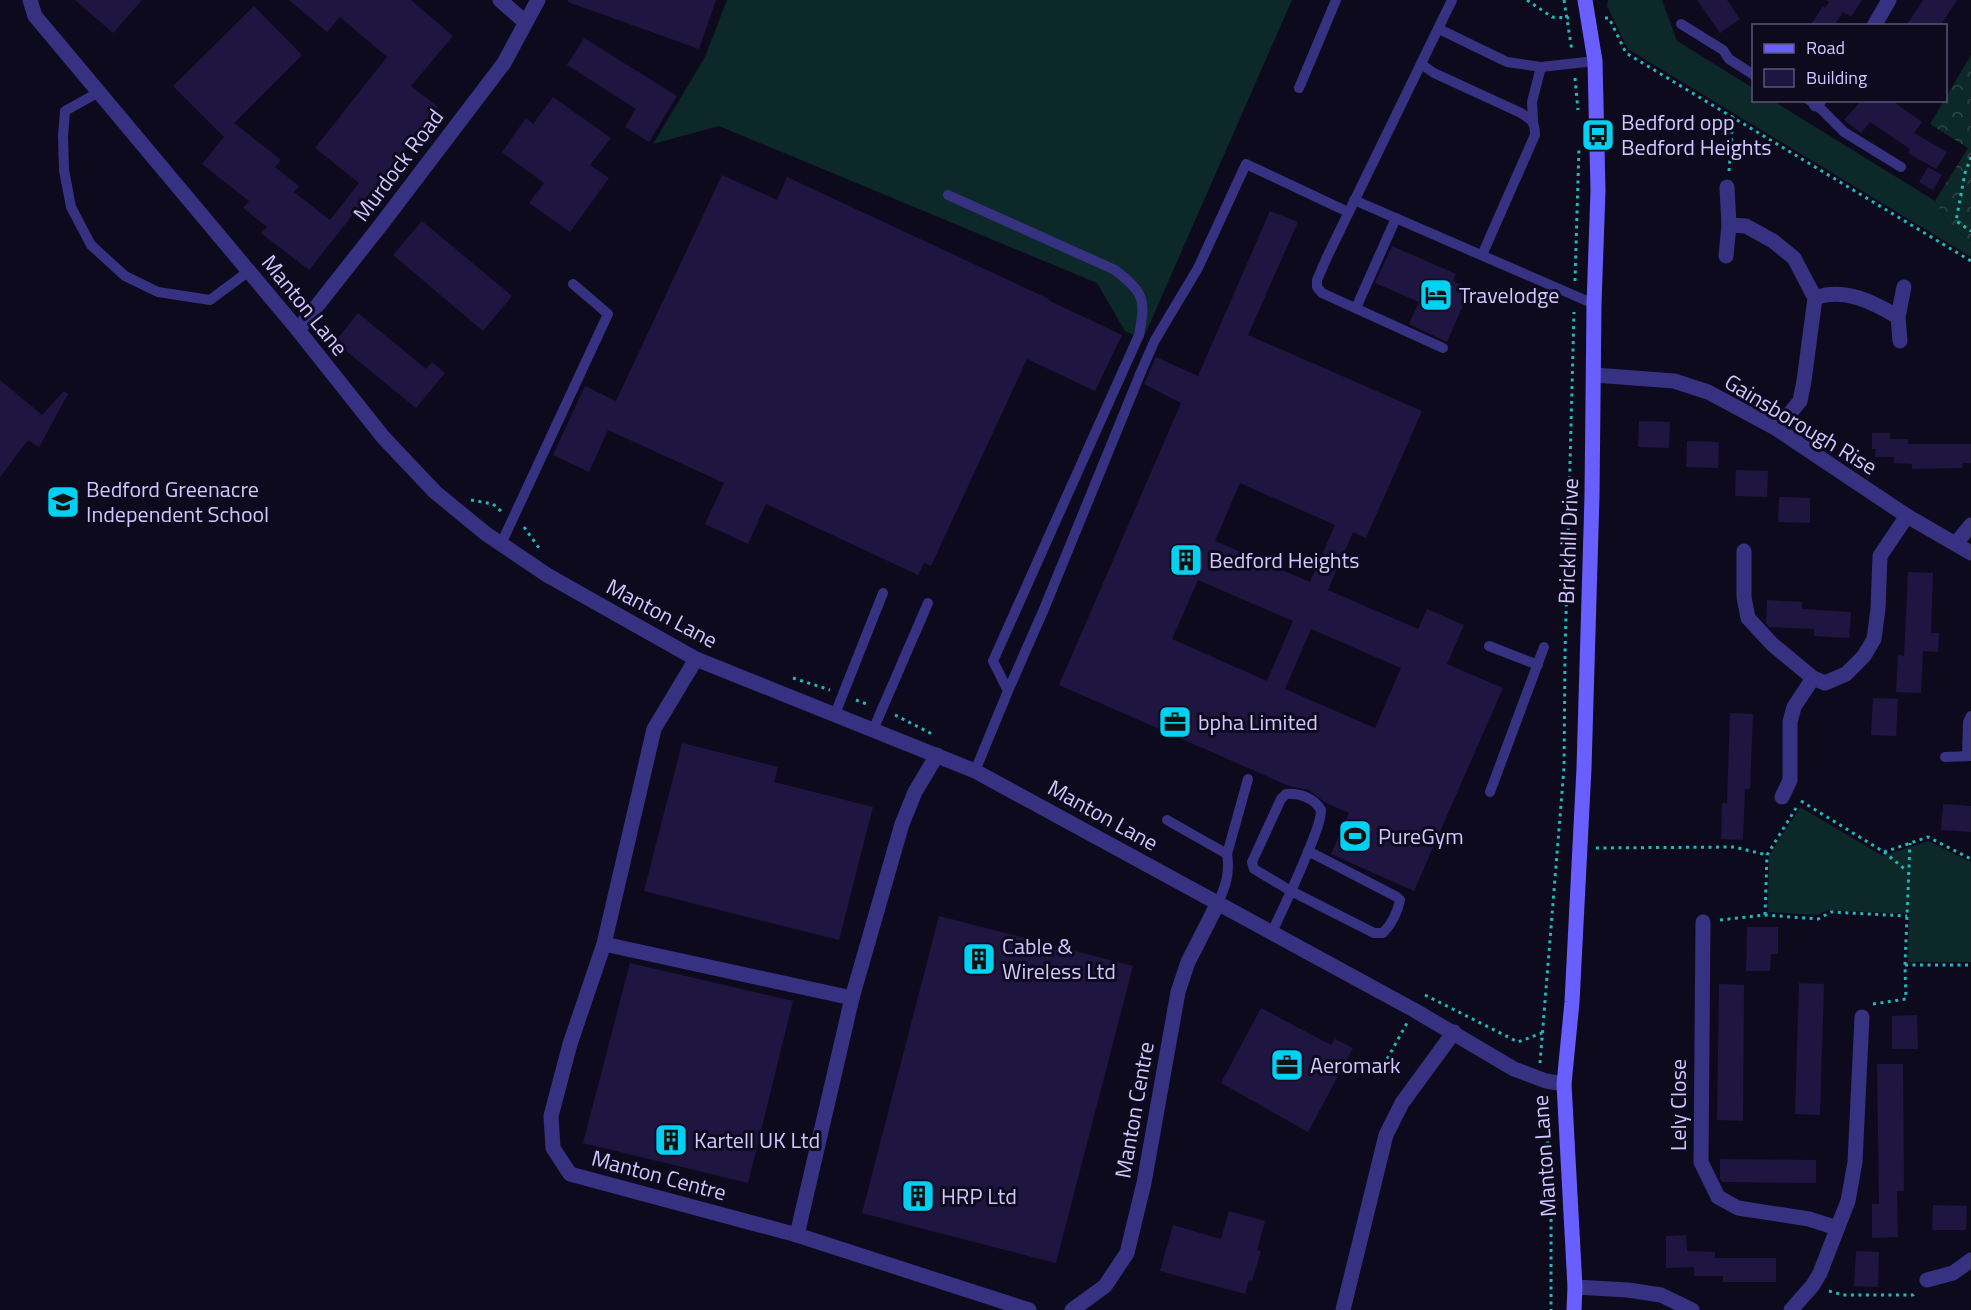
<svg xmlns="http://www.w3.org/2000/svg" width="1971" height="1310" viewBox="0 0 1971 1310" font-family="'Titillium Web',sans-serif">
<style>
.grass{fill:#0d2829}
.forest{fill:url(#forest-crowns)}
.building{fill:#1f1541;fill-rule:evenodd}
.lines{fill:none;stroke-linecap:round;stroke-linejoin:round}
.path{stroke:#22b8b5;stroke-width:3;stroke-dasharray:3 4.5;stroke-linecap:butt}
.lane{stroke:#373182;stroke-width:10}
.street{stroke:#373182;stroke-width:15}
.secondary{stroke:#695eff;stroke-width:15}
.labels{text-anchor:middle;stroke-width:6;stroke-linejoin:round;paint-order:stroke}
.poi-label{font-size:22px;fill:#d0c7ff;stroke:#0e0a1e;text-anchor:start}
.street-label{font-size:22px;fill:#d0c7ff;stroke:#0e0a1e}
</style>
<defs>
<pattern id="forest-crowns" width="20" height="18" patternUnits="userSpaceOnUse" patternTransform="scale(1.5)"><rect width="20" height="18" fill="#0d2829"/><path d="M2 6a3 3 0 1 1 6 0M12 15a3 3 0 1 1 6 0" fill="none" stroke="#2f4649"/></pattern>
</defs>
<rect width="100%" height="100%" fill="#0e0a1e"/>
<g class="grass">
<polygon points="727,0 1292,0 1143,339 1125,331 1097,283 719,126 653,144 705,57"/>
<polygon points="1608,0 1662,0 1677,41 1753,88 1754,100 1773,101 1935,201 1949,225 1971,241 1971,257 1628,49 1607,6"/>
<polygon points="1800,807 1883,856 1928,841 1971,862 1971,962 1908,962 1909,914 1828,910 1817,915 1768,912 1769,856"/>
</g>
<polygon class="forest" points="1971,55 1971,241 1949,225 1935,201 1968,148 1930,124 1944,101 1946,100 1946,97"/>
<g class="building">
<polygon points="75,0 142,0 113,33"/>
<polygon points="289,0 411,0 453,36 411,86 438,107 309,270 261,233 267,227 243,208 249,201 202,164 224,137 173,86 254,6 302,55 234,123 281,160 275,167 299,186 294,192 330,220 359,183 315,148 387,57 340,17 327,32"/>
<polygon points="568,0 716,0 699,49 568,2"/>
<polygon points="1697,0 1727,0 1740,19 1720,33"/>
<polygon points="1826,0 1862,0 1851,17 1843,12 1834,26 1810,26 1823,6 1825,8 1829,2"/>
<polygon points="1923,0 1957,0 1940,26 1906,26"/>
<polygon points="584,38 677,96 649,142 625,127 636,109 567,65"/>
<polygon points="553,97 611,138 590,165 609,178 570,232 529,203 544,183 502,152 526,118 533,124"/>
<polygon points="1862,100 1891,100 1922,122 1914,133 1947,152 1936,169 1908,153 1910,149 1870,122 1861,133 1844,120"/>
<polygon points="1928,167 1942,175 1933,190 1919,182"/>
<polygon points="722,175 777,200 787,177 1049,299 1048,300 1122,335 1095,391 1027,359 931,566 924,563 918,575 766,504 748,544 705,524 724,483 608,430 589,472 553,455 585,386 616,401"/>
<path d="M1270,211l28,11 -50,113 174,76 -56,127 -13,-6 -25,58 90,39 9,-20 37,16 -17,39 56,24 -89,203 -83,-37 18,-41 -25,-11 -15,-12 -20,-4 -230,-101 122,-282 -37,-19 6,-14 6,-13 42,19zM1240,483l95,42 -25,57 -95,-41zM1198,580l95,41 -26,60 -95,-42zM1311,629l90,39 -26,60 -90,-39z"/>
<polygon points="422,221 512,296 483,331 393,255"/>
<polygon points="1392,246 1456,274 1453,281 1470,289 1447,342 1409,324 1419,302 1375,283"/>
<polygon points="358,313 426,369 432,362 445,373 416,408 335,342"/>
<polygon points="0,380 42,415 64,391 68,394 39,447 28,440 0,477"/>
<polygon points="1639,421 1670,422 1669,448 1638,447"/>
<polygon points="1872,433 1890,433 1890,439 1908,439 1908,444 1971,444 1971,463 1963,463 1962,468 1912,469 1912,464 1894,463 1894,457 1875,457 1876,449 1872,449"/>
<polygon points="1687,441 1719,442 1718,468 1686,467"/>
<polygon points="1736,470 1768,471 1767,497 1735,496"/>
<polygon points="1779,497 1810,498 1810,523 1778,522"/>
<polygon points="1908,572 1933,573 1931,633 1939,633 1938,652 1923,651 1921,693 1896,692 1898,655 1904,656"/>
<polygon points="1767,600 1802,602 1802,609 1851,612 1849,638 1814,636 1814,629 1769,627 1766,623"/>
<polygon points="1873,698 1898,699 1896,736 1871,735"/>
<polygon points="1730,713 1753,714 1750,789 1745,789 1743,840 1721,839 1722,803 1727,803"/>
<polygon points="682,743 778,767 774,782 873,807 839,940 644,891"/>
<polygon points="1943,804 1971,806 1971,832 1941,830"/>
<polygon points="939,916 1133,966 1056,1263 862,1213"/>
<polygon points="1747,927 1778,927 1778,954 1771,954 1770,971 1746,971"/>
<polygon points="630,963 793,1001 748,1183 583,1143"/>
<polygon points="1799,983 1824,984 1820,1115 1795,1114"/>
<polygon points="1719,984 1744,985 1743,1121 1717,1120"/>
<polygon points="1261,1008 1331,1045 1335,1039 1353,1048 1308,1132 1221,1083"/>
<polygon points="1917,1015 1918,1049 1892,1049 1892,1016"/>
<polygon points="1877,1064 1903,1064 1904,1191 1897,1191 1898,1237 1872,1238 1872,1204 1879,1204"/>
<polygon points="1720,1159 1816,1160 1816,1183 1722,1182 1720,1179"/>
<polygon points="1933,1205 1967,1206 1966,1230 1932,1230"/>
<polygon points="1229,1211 1265,1221 1257,1250 1261,1251 1252,1281 1249,1280 1245,1294 1160,1271 1173,1225 1221,1239"/>
<polygon points="1686,1235 1687,1251 1715,1252 1715,1258 1776,1258 1776,1282 1723,1282 1723,1276 1694,1276 1694,1267 1666,1268 1666,1236"/>
<polygon points="1856,1251 1879,1252 1878,1287 1854,1286"/>
</g>
<g class="lines">
<g class="path">
<polyline points="1527,0 1552,17 1569,18"/>
<polyline points="1564,0 1572,51"/>
<polyline points="1605,18 1609,18 1626,53 1971,261"/>
<polyline points="1575,78 1578,110"/>
<polyline points="1971,157 1965,173 1956,221 1971,231"/>
<polyline points="1729,171 1733,117"/>
<polyline points="1575,281 1579,147"/>
<polyline points="471,500 493,504 501,511"/>
<polyline points="524,527 539,548"/>
<polyline points="793,678 830,690"/>
<polyline points="856,700 869,705"/>
<polyline points="895,715 934,735"/>
<polyline points="1801,801 1884,852 1928,837 1971,859"/>
<polyline points="1596,848 1734,847 1767,855"/>
<polyline points="1884,852 1907,871"/>
<polyline points="1765,915 1767,855 1796,808"/>
<polyline points="1720,920 1765,915 1818,919 1831,912 1907,916"/>
<polyline points="1905,965 1971,965"/>
<polyline points="1425,995 1518,1042 1542,1033"/>
<polyline points="1873,1004 1906,999 1905,965 1910,843"/>
<polyline points="1540,1063 1564,768 1565,654 1574,312"/>
<polyline points="1380,1072 1407,1023"/>
<polyline points="1541,1097 1549,1152"/>
<polyline points="1551,1189 1551,1310"/>
<polyline points="1829,1291 1843,1295 1913,1295 1916,1292"/>
</g>
<g class="lane">
<polyline points="1681,24 1723,50 1729,59 1754,75"/>
<polyline points="1439,29 1507,62 1541,67 1595,61"/>
<path d="M1421,64l13,9 87,40c11,7 14,9 14,22l-53,120"/>
<polyline points="1299,88 1336,0"/>
<polyline points="99,92 65,111 63,136 64,170 71,207 91,245 125,276 158,292 210,300 249,271"/>
<polyline points="1809,100 1816,104 1844,132 1901,167"/>
<polyline points="1533,120 1532,102 1541,67"/>
<path d="M948,195l167,75c29,23 31,28 24,65l-146,326 15,30 -33,80"/>
<polyline points="1354,200 1594,304"/>
<polyline points="1356,308 1396,218"/>
<polyline points="1443,348 1322,293 1317,287 1317,280 1327,257 1452,0"/>
<polyline points="501,544 608,314 573,284"/>
<polyline points="1489,646 1538,665"/>
<polyline points="1008,691 1044,609 1143,367 1155,340 1198,268 1246,164 1348,212"/>
<polyline points="835,714 883,593"/>
<polyline points="873,730 928,603"/>
<polyline points="1967,756 1968,722 1971,716"/>
<polyline points="1945,757 1971,756"/>
<polyline points="1490,792 1544,647"/>
<path d="M1167,820l60,34c3,19 -1,31 -9,49"/>
<polyline points="1227,854 1248,779"/>
<path d="M1272,932c14,-29 28,-60 40,-90 4,-11 9,-21 9,-32 -7,-12 -21,-17 -35,-16l-5,5 -29,63 2,7 37,22 83,42h9c8,-8 15,-21 17,-33l-3,-3 -89,-46"/>
</g>
<g class="street">
<polyline points="30,0 35,16 298,330 383,437 435,492 485,533 547,575 696,659 975,771 1414,1010 1514,1069 1546,1081 1564,1084"/>
<polyline points="500,0 525,22"/>
<polyline points="1874,26 1889,0"/>
<polyline points="1816,104 1819,100"/>
<polyline points="1729,225 1746,226 1773,241 1794,258 1815,298 1804,381 1800,401 1777,429"/>
<polyline points="1726,256 1729,225 1727,187"/>
<path d="M1815,298c29,-11 58,4 83,19"/>
<polyline points="298,330 380,226 504,63 538,0"/>
<polyline points="1900,341 1898,317 1904,287"/>
<polyline points="1594,375 1674,381 1708,392 1777,429 1907,516 1971,553"/>
<polyline points="1956,543 1971,525"/>
<polyline points="1744,551 1744,597 1748,618 1772,644 1813,678 1825,683 1846,674 1864,656 1874,639 1878,609 1880,556 1907,516"/>
<polyline points="696,659 654,729 604,944 570,1044 551,1116 553,1148 570,1174 797,1235 852,998 902,824 915,792 937,755"/>
<polyline points="1782,797 1790,780 1790,722 1794,707 1813,678"/>
<polyline points="1703,922 1701,1162 1718,1197 1738,1208 1809,1219 1837,1228"/>
<polyline points="604,944 852,998"/>
<polyline points="797,1235 1029,1310"/>
<polyline points="1927,1280 1953,1273 1971,1260"/>
<polyline points="1575,1287 1628,1290 1661,1295 1692,1310"/>
<polyline points="1072,1310 1105,1286 1127,1253 1144,1183 1178,992 1188,962 1218,903"/>
<polyline points="1343,1310 1386,1135 1402,1103 1454,1032"/>
<polyline points="1791,1310 1813,1285 1820,1273 1848,1201 1855,1162 1862,1017"/>
</g>
<polyline class="secondary" points="1574,1310 1575,1287 1564,1084 1572,1002 1584,768 1592,496 1594,304 1598,191 1595,61 1585,0"/>
</g>
<defs>
<g id="bus-square" transform="scale(1.725)"><rect x="-9" y="-9" width="18" height="18" rx="4" fill="#00d0f2" stroke="#0e0a1e"/><path d="M-5-6H5V4H4V6H2V4H-2V6H-4V4H-5ZM-3.5-4V0h7V-4ZM-3.5 1.2v1.5H-2V1.2ZM2 1.2v1.5H3.5V1.2Z" fill="#111"/></g>
<g id="hotel-square" transform="scale(1.725)"><rect x="-9" y="-9" width="18" height="18" rx="4" fill="#00d0f2" stroke="#0e0a1e"/><path d="M-6-4.5h1.5V1H6V5H4.5V3h-9V5H-6ZM-4 0a1.8 1.8 0 1 1 3.6 0ZM.5 0V-2.5h3Q6-2.5 6 0Z" fill="#111"/></g>
<g id="school-square" transform="scale(1.725)"><rect x="-9" y="-9" width="18" height="18" rx="4" fill="#00d0f2" stroke="#0e0a1e"/><path d="M0-5L7-2L0 1L-7-2ZM-4 1L0 2.5L4 1V4Q0 6-4 4Z" fill="#111"/></g>
<g id="building-square" transform="scale(1.725)"><rect x="-9" y="-9" width="18" height="18" rx="4" fill="#00d0f2" stroke="#0e0a1e"/><path d="M-4-6H4V6H1V3H-1V6H-4ZM-2.5-4.3h1.7v1.8h-1.7ZM.8-4.3h1.7v1.8H.8ZM-2.5-1h1.7V.8h-1.7ZM.8-1h1.7V.8H.8Z" fill="#111"/></g>
<g id="office-square" transform="scale(1.725)"><rect x="-9" y="-9" width="18" height="18" rx="4" fill="#00d0f2" stroke="#0e0a1e"/><path d="M-6-3h4V-5.5h4V-3h4V5H-6ZM-1-4.5V-3h2v-1.5ZM-6 0V1H6V0Z" fill="#111"/></g>
<g id="stadium-square" transform="scale(1.725)"><rect x="-9" y="-9" width="18" height="18" rx="4" fill="#00d0f2" stroke="#0e0a1e"/><path d="M0-5a6.5 5 0 1 0 0 10a6.5 5 0 1 0 0-10ZM-3.5-1.8h7v3.6h-7Z" fill="#111"/></g>
</defs>
<g fill-rule="evenodd">
<use href="#bus-square" x="1598" y="135"/>
<use href="#hotel-square" x="1436" y="295"/>
<use href="#school-square" x="63" y="502"/>
<use href="#building-square" x="1186" y="560"/>
<use href="#office-square" x="1175" y="722"/>
<use href="#stadium-square" x="1355" y="836"/>
<use href="#building-square" x="979" y="959"/>
<use href="#office-square" x="1287" y="1065"/>
<use href="#building-square" x="671" y="1140"/>
<use href="#building-square" x="918" y="1196"/>
</g>
<g class="labels">
<g class="poi-label">
<text x="1621" y="130">Bedford opp<tspan x="1621" dy="25">Bedford Heights</tspan></text>
<text x="1459" y="303">Travelodge</text>
<text x="86" y="497">Bedford Greenacre<tspan x="86" dy="25">Independent School</tspan></text>
<text x="1209" y="568">Bedford Heights</text>
<text x="1198" y="730">bpha Limited</text>
<text x="1378" y="844">PureGym</text>
<text x="1002" y="954">Cable &amp;<tspan x="1002" dy="25">Wireless Ltd</tspan></text>
<text x="1310" y="1073">Aeromark</text>
<text x="694" y="1148">Kartell UK Ltd</text>
<text x="941" y="1204">HRP Ltd</text>
</g>
<g class="street-label">
<text transform="translate(398 165) rotate(-53)" y="8">Murdock Road</text>
<text transform="translate(305 305) rotate(51)" y="8">Manton Lane</text>
<text transform="translate(1801 424) rotate(31)" y="8">Gainsborough Rise</text>
<text transform="translate(1568 541) rotate(-88)" y="8">Brickhill Drive</text>
<text transform="translate(662 613) rotate(28)" y="8">Manton Lane</text>
<text transform="translate(1103 815) rotate(29)" y="8">Manton Lane</text>
<text transform="translate(1678 1105) rotate(-90)" y="8">Lely Close</text>
<text transform="translate(1134 1110) rotate(-80)" y="8">Manton Centre</text>
<text transform="translate(1544 1156) rotate(-94)" y="8">Manton Lane</text>
<text transform="translate(659 1175) rotate(15)" y="8">Manton Centre</text>
</g>
</g>
<rect x="1752" y="24" width="195" height="78" fill="#0e0a1e" stroke="#5c5678" stroke-width="1.5"/>
<rect x="1764" y="44" width="30" height="9" fill="#695eff" stroke="#5c5678" stroke-width="1.5"/>
<text x="1806" y="54" font-size="18" fill="#d0c7ff">Road</text>
<rect x="1764" y="69" width="30" height="18" fill="#1f1541" stroke="#5c5678" stroke-width="1.5"/>
<text x="1806" y="84" font-size="18" fill="#d0c7ff">Building</text>
</svg>
